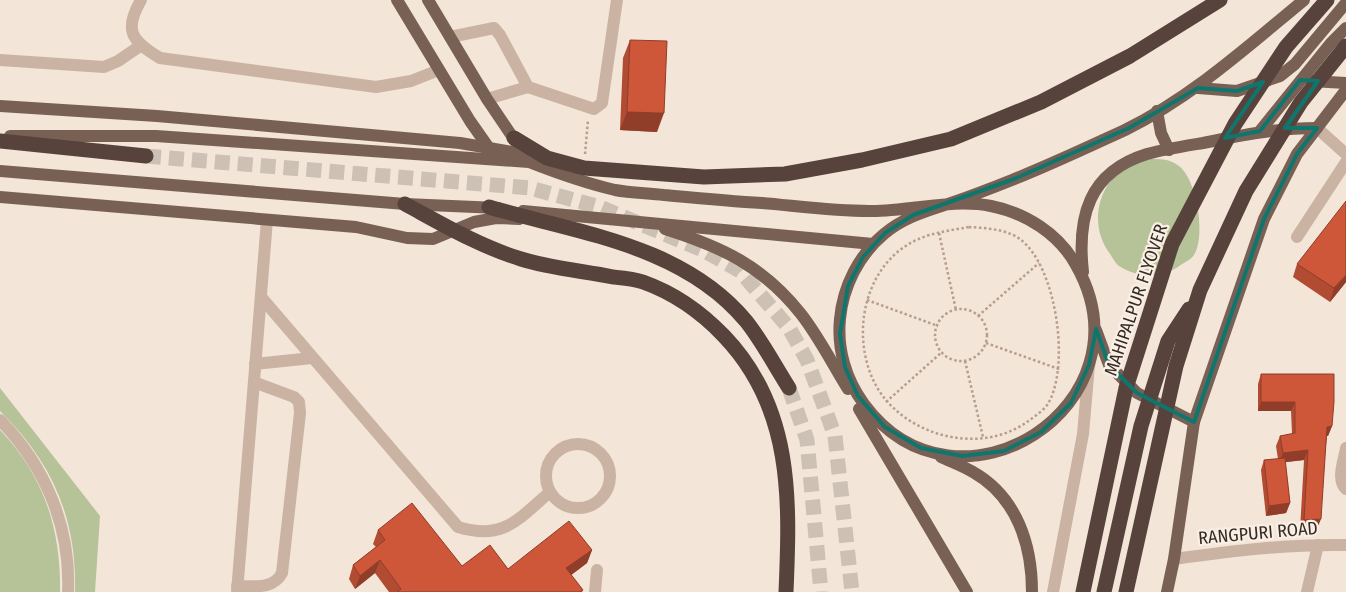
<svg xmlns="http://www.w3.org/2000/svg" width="1346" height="592" viewBox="0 0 1346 592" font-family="'Fira Sans Condensed',sans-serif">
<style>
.green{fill:#b6c297}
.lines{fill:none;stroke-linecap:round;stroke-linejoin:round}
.highway-tunnel{stroke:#cdc0b4;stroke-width:15;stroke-dasharray:15 8;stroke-linecap:butt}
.path{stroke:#b79d8d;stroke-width:2.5;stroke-dasharray:2.5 2.5;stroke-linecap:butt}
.minor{stroke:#cbb3a3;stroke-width:12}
.major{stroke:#796055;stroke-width:12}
.highway{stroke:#57433c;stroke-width:15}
.highway-bridge{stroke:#57433c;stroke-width:15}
.wall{fill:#b14b32}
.shaded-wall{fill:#903d29}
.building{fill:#ce573a;stroke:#903d29}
.marked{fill:none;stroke:#0f766e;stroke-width:4;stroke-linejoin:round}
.labels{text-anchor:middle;stroke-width:4.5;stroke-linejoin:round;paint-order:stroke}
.street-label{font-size:18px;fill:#362a26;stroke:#faefe4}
</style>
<rect width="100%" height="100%" fill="#f3e5d8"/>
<g class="green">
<path d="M1146,159c12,0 23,-1 33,7 18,14 27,69 15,89 -2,3 -8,7 -12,9 -19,15 -42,15 -63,2 -4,-3 -8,-11 -11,-15 -19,-28 -10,-68 20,-85 5,-3 12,-5 18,-7z"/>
<path d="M0,388l100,128 -5,76h-20c2,-74 -23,-130 -75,-181z"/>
<path d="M0,430c44,46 61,99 60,162h-60z"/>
</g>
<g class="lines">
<g class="highway-tunnel">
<polyline points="146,156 530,188 600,207 705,251 740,271 789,328 807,360 835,436 852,592"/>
<polyline points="789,388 807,440 821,592"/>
</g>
<g class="path">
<polyline points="585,154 588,120"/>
<path d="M969,227c16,1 37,2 51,12 36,27 50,124 29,163 -4,8 -14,14 -22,20 -47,33 -119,15 -149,-33 -30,-50 -15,-128 43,-151 15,-6 32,-8 48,-11z"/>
<polyline points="939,233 956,310"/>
<polyline points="867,300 938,326"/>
<circle cx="961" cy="335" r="26"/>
<polyline points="978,316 1039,263"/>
<polyline points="986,343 1059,369"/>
<polyline points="965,361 983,437"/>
<polyline points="886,402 942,352"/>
</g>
<g class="minor">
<path d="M141,0c-18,31 -9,41 19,58l216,29 35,-6 28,-11"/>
<polyline points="450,37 494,28 500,35 528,87 594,109 602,103 617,0"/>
<polyline points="0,60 104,67 118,61 140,46"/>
<polyline points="487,99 528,87"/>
<polyline points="1317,128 1346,154"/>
<polyline points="1297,237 1346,162"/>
<path d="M261,297l197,230c46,14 60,-8 92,-35"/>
<polyline points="255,364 312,358"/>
<path d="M0,420c45,46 71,107 68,172"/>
<circle cx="578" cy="476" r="32"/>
<path d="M1346,448c-2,12 -10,32 0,41"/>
<path d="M1174,559c58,-8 113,-15 172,-14"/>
<path d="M237,586c17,0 36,4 45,-13l18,-160 -1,-11 -5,-5 -40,-15"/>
<polyline points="237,592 267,220"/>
<polyline points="595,592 597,570"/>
<polyline points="1053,592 1083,434 1089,365"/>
<polyline points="1307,592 1318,545"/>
</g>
<g class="major">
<polyline points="397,0 470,121 491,151"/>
<polyline points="428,0 487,99 518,145"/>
<polyline points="1311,81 1346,83"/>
<polyline points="1198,88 1237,91 1280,76 1295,64 1346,3"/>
<polyline points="0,106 157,116 460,143 524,154"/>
<polyline points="1157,111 1161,133 1169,150"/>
<polyline points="1260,131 1331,43 1346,28"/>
<path d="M10,136h146l373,26c28,11 56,21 86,28 16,3 33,3 49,5 33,3 65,6 98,8 35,3 71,8 107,8 40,1 82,-13 122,-5 35,7 68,28 85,59 79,139 -118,266 -212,139 -18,-24 -27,-55 -24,-85 3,-33 19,-64 44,-85 20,-17 43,-23 67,-31 20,-7 41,-15 61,-23 38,-15 76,-33 113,-50 67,-33 122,-83 179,-130"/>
<polyline points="0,171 405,204 498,208"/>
<polyline points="0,197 356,227 407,238 433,239 474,222 496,218 519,219"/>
<polyline points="523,211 873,244"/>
<path d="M665,229c57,18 98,37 136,85 18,23 32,51 47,75"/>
<path d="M1083,272c-6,-54 5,-100 64,-118 18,-5 38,-8 56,-11 39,-8 75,-15 114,-15"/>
<polyline points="1096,330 1109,365 1137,393 1194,422"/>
<polyline points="859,409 967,592"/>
<path d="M941,457c11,5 22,9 32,15 44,25 59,73 59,120"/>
<polyline points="1167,592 1174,559 1194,422 1264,219 1297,154 1346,90"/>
</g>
<g class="highway">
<polyline points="514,138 547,158 584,168 704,177 785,174 862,160 951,139 1041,102 1130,56 1220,0"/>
<polyline points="0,141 146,156"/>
<path d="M405,204c37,20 74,42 116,55 29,9 62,12 92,18 10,1 21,2 30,5 31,11 59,31 81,54 69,72 66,163 62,256"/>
<path d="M489,207c89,26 194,38 257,114 16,20 29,45 43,67"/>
</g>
<g class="highway-bridge">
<polyline points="1083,592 1126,388 1172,244 1235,124 1286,47 1327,0"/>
<polyline points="1104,592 1141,426 1168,341 1189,309"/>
<polyline points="1126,592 1176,366 1200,290 1246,191 1301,102 1346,46"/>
</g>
</g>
<g class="wall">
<polygon points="630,40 657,132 620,130 623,58"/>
<polygon points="1297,264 1346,282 1330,302 1293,277"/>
<polygon points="1261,374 1332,426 1328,436 1327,436 1317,529 1300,530 1304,460 1285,462 1290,503 1286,513 1266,516 1261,470 1264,460 1278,459 1276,446 1280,436 1292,434 1291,411 1258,411 1258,384"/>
<polygon points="378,530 462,566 508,569 592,550 587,563 571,575 583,590 582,592 389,592 375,573 355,589 349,579 353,565 376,547 373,544"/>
</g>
<g class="shaded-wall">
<polygon points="627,112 664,113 657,132 620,130"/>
<polygon points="1346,275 1346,282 1330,302 1334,288"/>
<polygon points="1261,402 1295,402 1291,411 1258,411"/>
<polygon points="1332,426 1328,436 1324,436 1327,427"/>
<polygon points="1308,450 1304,460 1279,463 1283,453"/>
<polygon points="1290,503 1286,513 1266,516 1269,506"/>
<polygon points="1321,519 1317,529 1300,530 1304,520"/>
<polygon points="592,550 587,563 562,582 566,568"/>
<polygon points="380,560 375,573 355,589 360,576"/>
</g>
<g class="building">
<polygon points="630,40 667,41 664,113 627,112"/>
<polygon points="1346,201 1346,275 1334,288 1297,264"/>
<polygon points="1261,374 1334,374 1334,402 1332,426 1327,427 1321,519 1304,520 1308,450 1283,453 1280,436 1295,433 1295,402 1261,402"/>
<polygon points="1285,458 1290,503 1269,506 1264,460"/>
<polygon points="412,503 462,566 490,545 508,569 569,521 592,550 566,568 583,590 580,592 397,592 401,589 380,560 360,576 353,565 385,540 378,530"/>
</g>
<path class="marked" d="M1300,80l18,1 -33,47h32l-20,26 -33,65 -70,203 -57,-29 -28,-28 -13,-36 -7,36 -18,38 -30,29 -37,19 -42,5 -41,-8 -36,-21 -27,-31 -13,-29 -5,-33 8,-48 15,-29 22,-24 28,-18 101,-36 115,-51 69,-40 39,3 26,-9 -38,56 35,-7z"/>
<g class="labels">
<g class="street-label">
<text transform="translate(1136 300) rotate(-71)" y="6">MAHIPALPUR FLYOVER</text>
<text transform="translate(1258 533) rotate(-5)" y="6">RANGPURI ROAD</text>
</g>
</g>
</svg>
